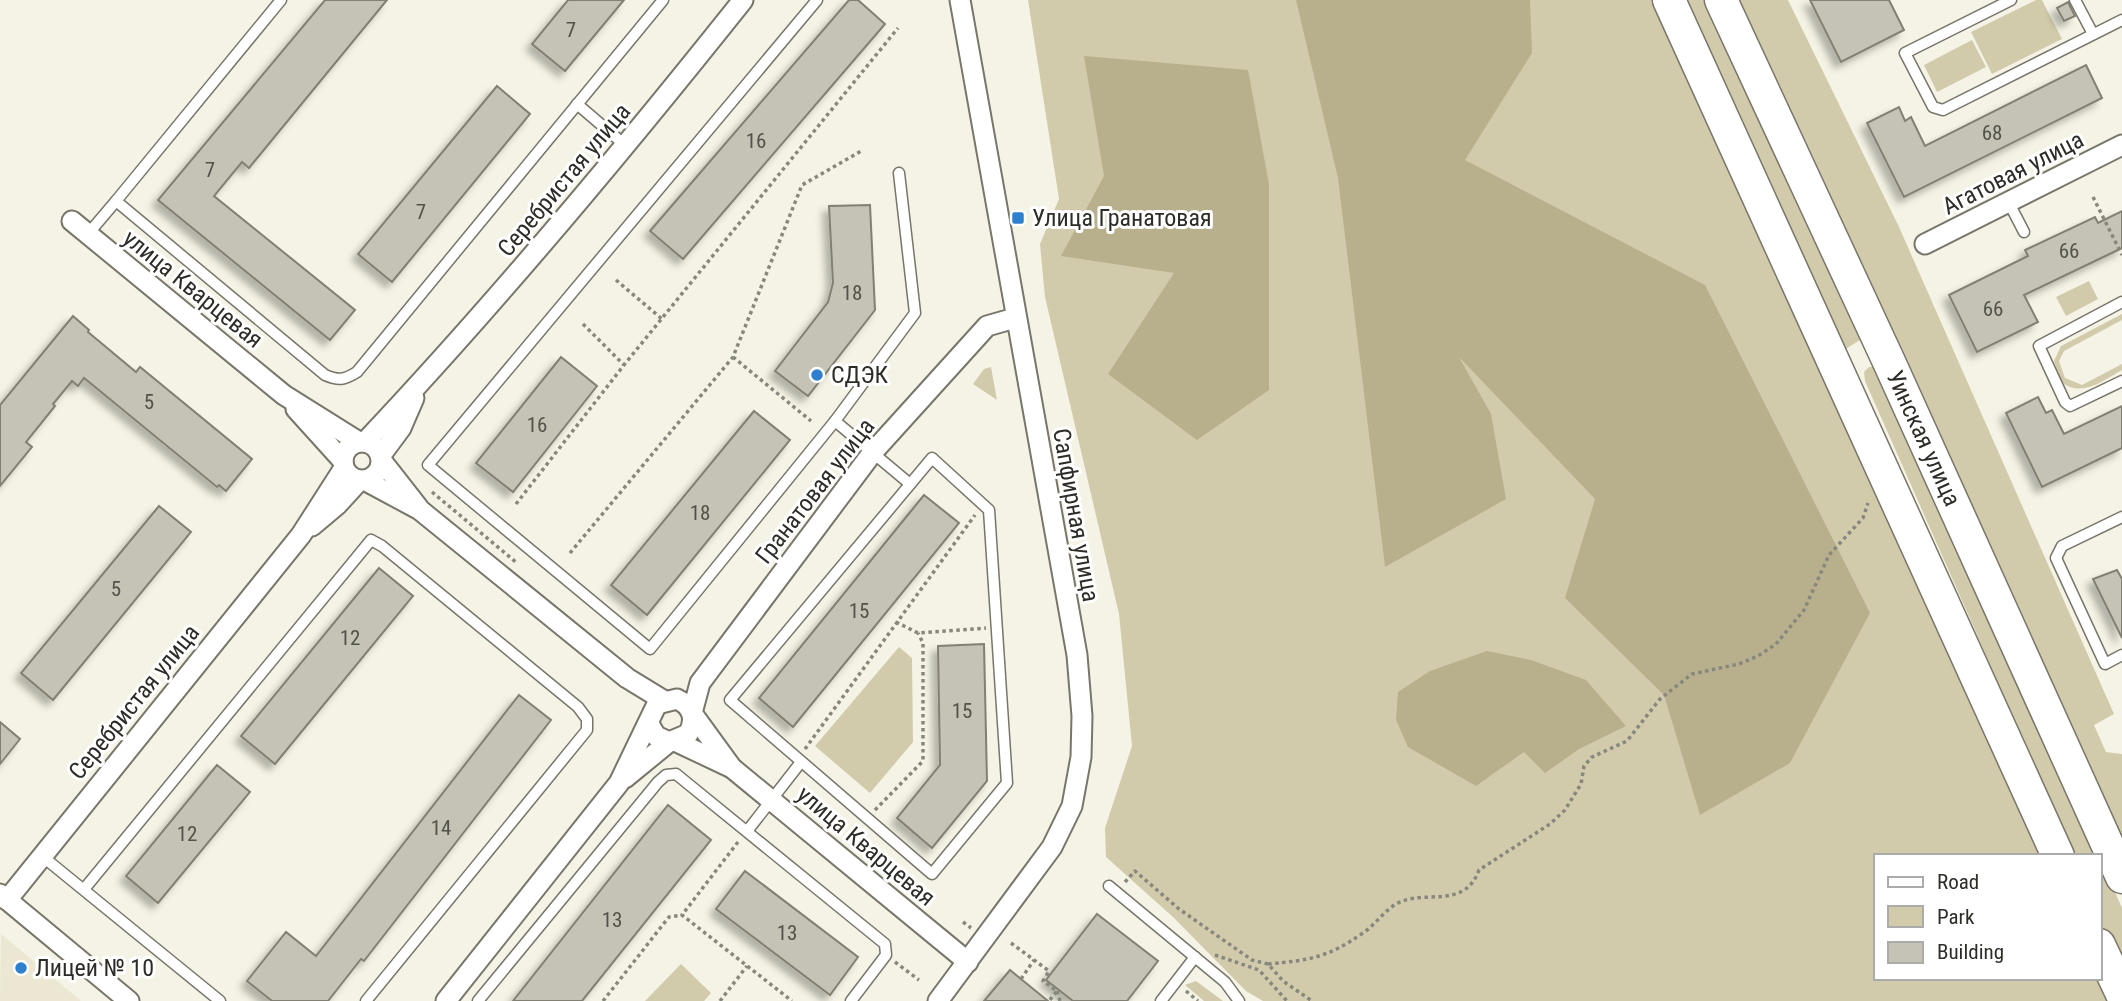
<svg xmlns="http://www.w3.org/2000/svg" width="2122" height="1001" viewBox="0 0 2122 1001" font-family="'Roboto Condensed',sans-serif">
<style>
.built{fill:#ebe7d2}
.green{fill:#d2cbab}
.forest{fill:#b8b08d}
.building{fill:#c5c3b5;stroke:#827f73;stroke-width:2;filter:url(#shadow)}
.lines{fill:none;stroke-linecap:round;stroke-linejoin:round}
.service-casing{stroke:#78766a;stroke-width:13}
.minor-casing{stroke:#78766a;stroke-width:23}
.primary-casing{stroke:#78766a;stroke-width:35}
.path{stroke:#88877e;stroke-width:3.5;stroke-dasharray:3.5 3.5;stroke-linecap:butt}
.service{stroke:#fff;stroke-width:10}
.minor{stroke:#fff;stroke-width:19}
.primary{stroke:#fff;stroke-width:32}
.poi-dot{fill:#2e80cf;stroke:#fff;stroke-width:2.5}
.labels{text-anchor:middle;stroke-width:6;stroke-linejoin:round;paint-order:stroke}
.number-label{font-size:21px;fill:#53524a}
.street-label{font-size:24px;fill:#2d2c27;stroke:#fff}
.poi-label{font-size:24px;fill:#2d2c27;stroke:#fff;text-anchor:start}
</style>
<defs>
<filter id="shadow"><feDropShadow dx="-6" dy="6" stdDeviation="3.5" flood-color="#0004"/></filter>
</defs>
<rect width="100%" height="100%" fill="#f5f3e5"/>
<polygon class="built" points="1,934 81,1001 0,1001"/>
<g class="green">
<polygon points="1028,0 1661,0 2048,856 1875,856 1875,978 2099,978 2113,1001 1263,1001 1246,991 1173,917 1106,857 1105,828 1132,746 1119,614 1045,297 1040,244 1059,199"/>
<polygon points="1680,0 1708,0 1865,337 1844,350 1759,158"/>
<polygon points="1737,0 1788,0 1899,227 2114,714 2094,725 2106,752 2122,754 2122,841 1830,194"/>
<polygon points="2036,0 2042,0 2062,39 1992,74 1971,32"/>
<polygon points="1972,40 1986,67 1937,92 1924,65"/>
<polygon points="2089,281 2098,299 2066,316 2056,297"/>
<path d="M2122,314v6l-58,31 -5,10 6,17 17,7 40,-21v6c-20,11 -40,28 -61,12l-7,-21 7,-15z"/>
<polygon points="991,367 997,400 973,384 984,369"/>
<polygon points="1869,367 1876,367 2099,856 2069,856 1975,630 1865,381 1864,372"/>
<polygon points="899,647 912,658 913,742 870,793 815,746"/>
<polygon points="2099,857 2122,908 2122,974 2099,923"/>
<polygon points="681,964 711,993 704,1001 645,1001"/>
<polygon points="1196,981 1223,1001 1204,1001 1185,985"/>
</g>
<g class="forest">
<polygon points="1296,0 1530,0 1532,53 1465,160 1705,285 1870,613 1790,763 1700,815 1664,695 1565,598 1595,499 1459,357 1491,414 1506,499 1385,567 1338,178"/>
<polygon points="1084,56 1248,70 1269,184 1269,390 1197,440 1108,374 1174,273 1061,256 1104,176"/>
<polygon points="1487,651 1531,660 1586,680 1626,726 1579,749 1545,773 1524,752 1476,786 1408,747 1396,720 1398,692 1430,671"/>
</g>
<g class="building">
<polygon points="325,0 387,0 249,168 242,162 214,196 355,310 330,340 158,200"/>
<polygon points="568,0 624,0 565,71 532,44"/>
<polygon points="849,0 858,0 885,24 683,259 650,231"/>
<polygon points="1810,0 1889,0 1904,30 1841,62"/>
<polygon points="2068,2 2075,16 2064,21 2057,8"/>
<polygon points="2086,65 2102,98 1904,197 1867,123 1899,107 1905,121 1911,117 1925,146"/>
<polygon points="497,86 530,114 392,282 358,254"/>
<polygon points="870,205 875,310 808,396 775,371 828,302 833,283 829,206"/>
<polygon points="2122,211 2122,248 2024,295 2038,322 1977,352 1949,295 2028,256 2025,250 2095,217 2098,223"/>
<polygon points="73,316 89,330 88,332 136,372 140,367 252,459 226,491 219,485 217,487 84,378 78,386 72,381 53,404 55,406 26,442 32,447 0,486 0,405"/>
<polygon points="561,357 597,386 513,492 476,463"/>
<polygon points="2038,397 2046,413 2052,410 2064,434 2122,406 2122,448 2042,487 2006,413"/>
<polygon points="754,411 790,440 647,615 611,585"/>
<polygon points="924,495 959,523 793,727 759,698"/>
<polygon points="159,506 191,532 53,700 21,673"/>
<polygon points="379,568 413,596 275,764 241,736"/>
<polygon points="2117,570 2122,579 2122,638 2093,579"/>
<polygon points="984,644 987,781 932,848 897,818 940,765 938,646"/>
<polygon points="519,695 551,720 364,961 361,959 328,1001 272,1001 247,981 286,932 316,956"/>
<polygon points="0,722 20,739 0,764"/>
<polygon points="217,765 250,792 158,903 126,876"/>
<polygon points="668,805 711,840 582,1001 513,1001"/>
<polygon points="745,871 858,957 830,995 716,909"/>
<polygon points="1097,914 1158,961 1127,1001 1073,1001 1046,980"/>
<polygon points="1010,970 1021,979 1048,1001 984,1001"/>
</g>
<g class="lines">
<g class="service-casing">
<g id="service">
<path d="M281,0l-165,201 209,174c14,6 19,5 32,-3l306,-372"/>
<polyline points="817,0 428,465 650,649 835,421 915,313 899,173"/>
<polyline points="2011,0 1905,53 1933,107 1943,110 2122,20"/>
<polyline points="2075,0 2093,34"/>
<polyline points="577,104 626,146"/>
<polyline points="2009,203 2024,232"/>
<polyline points="88,234 116,201"/>
<polyline points="2122,302 2039,346 2065,402 2070,406 2122,381"/>
<polyline points="835,421 910,484"/>
<polygon points="932,458 989,510 1007,783 932,874 730,700"/>
<polyline points="2122,517 2062,546 2056,558 2105,664 2122,655"/>
<polyline points="748,830 801,762"/>
<polyline points="42,856 220,1001"/>
<polyline points="1109,886 1225,982 1239,1001"/>
<polyline points="85,888 371,540 382,546 578,707 587,719 587,730 366,1001"/>
<polyline points="478,1001 658,782 666,775 676,774 885,944 886,955 851,1001"/>
<polyline points="1161,1001 1195,957"/>
</g>
</g>
<g class="minor-casing">
<g id="minor">
<polyline points="72,221 284,395 359,442"/>
<polyline points="1925,244 2122,145"/>
<polyline points="296,409 343,461"/>
<circle cx="362" cy="461" r="19"/>
<path d="M365,442c133,-141 257,-290 378,-442"/>
<polyline points="381,455 401,428 414,398"/>
<polyline points="382,461 418,507"/>
<polyline points="366,481 420,510 627,678 663,700"/>
<polyline points="312,526 337,505 359,481"/>
<polyline points="677,742 732,768 968,962"/>
<polyline points="732,768 692,713 700,683 873,452 987,326 1015,318"/>
<polyline points="625,778 669,742"/>
<polyline points="0,894 129,1001"/>
<polyline points="7,900 301,535 344,468"/>
<path d="M446,1001l173,-218 38,-79 20,-5c15,7 20,20 11,35l-19,8 -13,-6 -7,-12"/>
<polyline points="938,1001 1052,847 1072,806 1081,757 1082,716 1077,655 960,0"/>
</g>
</g>
<g class="primary-casing">
<g id="primary">
<polyline points="1669,0 2058,856"/>
<path id="s1" d="M1721,0l169,364 232,513"/>
<polyline points="2099,945 2122,994"/>
</g>
</g>
<g class="path">
<polyline points="2093,197 2122,255"/>
<polyline points="616,280 662,319"/>
<polyline points="583,324 624,365"/>
<polyline points="733,357 811,421"/>
<polyline points="432,492 517,563"/>
<polyline points="516,504 624,365 898,28"/>
<polyline points="570,553 733,357 802,185 863,150"/>
<polyline points="896,622 918,633 986,628"/>
<polyline points="805,749 975,515"/>
<polyline points="875,810 923,761 923,643 918,633"/>
<polyline points="738,842 682,915 792,1001"/>
<polyline points="1125,882 1135,871 1179,909 1252,960 1268,964 1283,981 1312,1001"/>
<polyline points="963,922 971,928"/>
<polyline points="1011,943 1049,971 1043,981 1057,991 1049,1001"/>
<polyline points="1215,955 1259,970 1287,1001"/>
<polyline points="895,962 919,980"/>
<path d="M1268,964c42,-4 59,-6 95,-31 12,-8 21,-22 33,-29 28,-16 68,7 83,-34l71,-46 15,-14 16,-26 3,-18 8,-9 35,-16 33,-42 32,-25 47,-10 19,-8 18,-12 28,-34 25,-55 34,-37 5,-15"/>
<polyline points="1021,979 1034,960"/>
<polyline points="1057,991 1060,1001"/>
<polyline points="1186,991 1198,1001"/>
<polyline points="603,1001 669,917 682,915"/>
<polyline points="720,1001 747,966"/>
</g>
<use href="#service" class="service"/>
<use href="#minor" class="minor"/>
<use href="#primary" class="primary"/>
</g>
<g class="poi-dot">
<rect x="1011" y="211" width="14" height="14" rx="3.5"/>
<circle cx="817" cy="375" r="7"/>
<circle cx="21" cy="968" r="7"/>
</g>
<g class="labels">
<g class="number-label">
<text x="571" y="37">7</text>
<text x="1992" y="140">68</text>
<text x="756" y="148">16</text>
<text x="210" y="177">7</text>
<text x="421" y="219">7</text>
<text x="2069" y="258">66</text>
<text x="852" y="300">18</text>
<text x="1993" y="316">66</text>
<text x="149" y="409">5</text>
<text x="537" y="432">16</text>
<text x="700" y="520">18</text>
<text x="116" y="596">5</text>
<text x="859" y="618">15</text>
<text x="350" y="645">12</text>
<text x="962" y="718">15</text>
<text x="441" y="835">14</text>
<text x="187" y="841">12</text>
<text x="612" y="927">13</text>
<text x="787" y="940">13</text>
</g>
<g class="street-label">
<text transform="translate(2013 173) rotate(-27)" y="8">Агатовая улица</text>
<text transform="translate(564 180) rotate(-50)" y="8">Серебристая улица</text>
<text transform="translate(193 289) rotate(39)" y="8">улица Кварцевая</text>
<text dy="8" stroke="none"><textPath href="#s1" startOffset="483">Уинская улица</textPath></text>
<text transform="translate(815 491) rotate(-52)" y="8">Гранатовая улица</text>
<text transform="translate(1076 515) rotate(80)" y="8">Сапфирная улица</text>
<text transform="translate(134 702) rotate(-51)" y="8">Серебристая улица</text>
<text transform="translate(866 846) rotate(40)" y="8">улица Кварцевая</text>
</g>
<g class="poi-label">
<text x="1032" y="226">Улица Гранатовая</text>
<text x="831" y="383">СДЭК</text>
<text x="35" y="976">Лицей № 10</text>
</g>
</g>
<rect x="1874" y="854" width="228" height="126" fill="#ffffff" stroke="#ababa9" stroke-width="2"/>
<rect x="1888" y="877" width="35" height="10" fill="#ffffff" stroke="#ababa9" stroke-width="2"/>
<text x="1937" y="889" font-size="21" fill="#2d2c27">Road</text>
<rect x="1888" y="906" width="35" height="21" fill="#d2cbab" stroke="#ababa9" stroke-width="2"/>
<text x="1937" y="924" font-size="21" fill="#2d2c27">Park</text>
<rect x="1888" y="942" width="35" height="21" fill="#c5c3b5" stroke="#ababa9" stroke-width="2"/>
<text x="1937" y="959" font-size="21" fill="#2d2c27">Building</text>
</svg>
